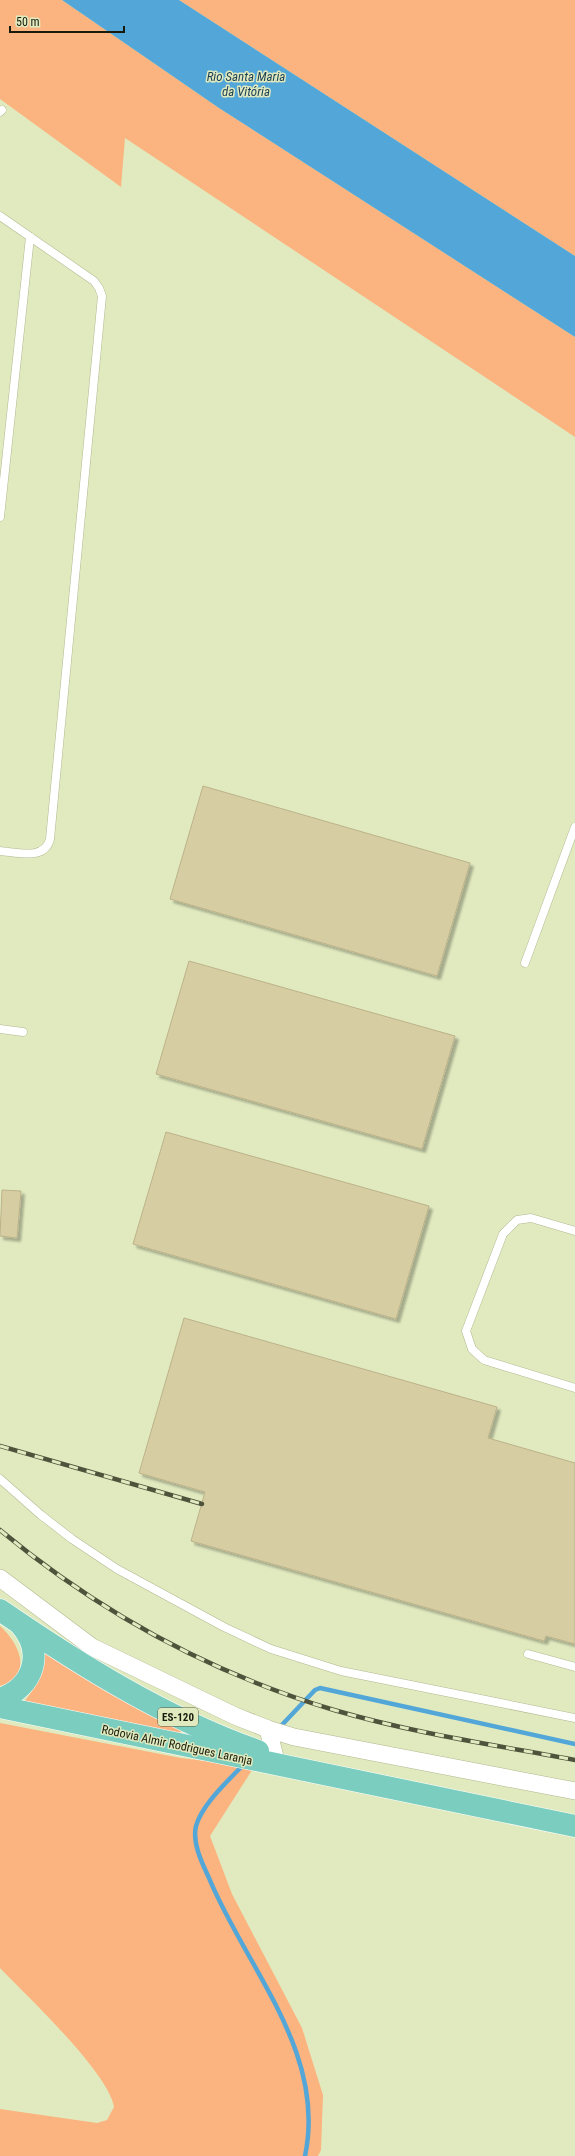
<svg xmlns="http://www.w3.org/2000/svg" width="575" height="2156" viewBox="0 0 575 2156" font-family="'Roboto Condensed',sans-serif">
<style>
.green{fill:#fbb37f}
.water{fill:#52a7d8}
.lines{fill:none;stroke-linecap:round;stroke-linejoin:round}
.stream{stroke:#52a7d8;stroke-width:4.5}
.building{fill:#d7cda3;stroke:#bcb289;filter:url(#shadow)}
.service-casing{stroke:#b1b88f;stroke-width:9}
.minor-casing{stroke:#b1b88f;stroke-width:18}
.primary-casing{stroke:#fff;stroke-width:23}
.service{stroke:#fff;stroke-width:8}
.minor{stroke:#fff;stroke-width:17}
.primary{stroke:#7bcebf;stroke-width:22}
.rail-casing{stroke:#4f533c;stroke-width:4.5}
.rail{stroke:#e1eabf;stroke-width:3;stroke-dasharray:9;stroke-linecap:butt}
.labels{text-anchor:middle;stroke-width:3;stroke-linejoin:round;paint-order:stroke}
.shield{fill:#e1eabf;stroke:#545941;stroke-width:1}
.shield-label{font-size:11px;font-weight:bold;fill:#181b0b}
.street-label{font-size:12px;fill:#181b0b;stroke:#e1eabf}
.water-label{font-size:13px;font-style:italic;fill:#1a3f54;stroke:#e1eabf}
</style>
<defs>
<filter id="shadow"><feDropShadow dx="3.5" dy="3.5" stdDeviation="1" flood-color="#0004"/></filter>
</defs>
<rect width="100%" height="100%" fill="#e1eabf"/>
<g class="green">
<polygon points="0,0 62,0 219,108 575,337 575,437 125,138 121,187 0,99"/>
<polygon points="179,0 575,0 575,256"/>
<path d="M0,1626c19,17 34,49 0,60z"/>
<path d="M44,1649l138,81 -3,4 -155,-32c15,-19 19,-29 20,-53z"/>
<path d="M0,1723l181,35 73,9 -44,69 22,58 70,134 21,67 -2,55 -3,6h-318v-47l97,14 10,-3 7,-13c-5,-34 -88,-112 -114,-139z"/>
</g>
<polygon class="water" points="62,0 179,0 575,256 575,337 219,108"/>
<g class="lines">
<g class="stream">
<polyline points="279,1728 315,1690 320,1688 575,1744"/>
<path d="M244,1764c-15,16 -42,40 -48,62 -4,17 6,37 13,52 37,90 118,174 96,278"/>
</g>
</g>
<g class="building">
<polygon points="203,786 470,863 437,976 170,899"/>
<polygon points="189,961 455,1036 422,1149 156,1074"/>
<polygon points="166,1132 429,1206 396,1319 133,1244"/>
<polygon points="2,1190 21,1191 17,1238 0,1236"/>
<polygon points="184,1318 497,1407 488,1438 575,1463 575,1644 546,1636 544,1641 191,1541 205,1492 139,1473"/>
</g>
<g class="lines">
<g class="service-casing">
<g id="service">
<polyline points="0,112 2,110"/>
<path d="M0,216l94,65 5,7 3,8 -52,543c-5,22 -34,13 -50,12"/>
<polyline points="0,517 30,237"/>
<polyline points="525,963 575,827"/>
<polyline points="0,1029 23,1032"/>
<polyline points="575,1231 531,1218 517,1220 503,1234 466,1331 472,1349 484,1360 575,1388"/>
<polyline points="0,1479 41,1515 72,1539 117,1569 224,1627 271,1649 341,1671 575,1718"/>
<polyline points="528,1654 575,1667"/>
</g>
</g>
<g class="minor-casing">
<g id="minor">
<polyline points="0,1578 92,1647 235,1716 268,1729 294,1737 575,1791"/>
<polyline points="268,1729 275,1757"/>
</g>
</g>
<g class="primary-casing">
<g id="primary">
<path d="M0,1610c80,55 165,108 258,141"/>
<path d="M0,1699c34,-12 45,-47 20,-75"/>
<polyline points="0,1707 575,1826"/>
</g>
</g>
<use href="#service" class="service"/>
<use href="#minor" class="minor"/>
<use href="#primary" class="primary"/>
<g class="rail-casing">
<g id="rail">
<polyline points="0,1446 202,1504"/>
<path d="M0,1530c99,82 210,143 334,180 78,23 161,35 241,50"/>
</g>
</g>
<use href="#rail" class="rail"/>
</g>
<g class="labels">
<rect class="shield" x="158" y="1708" width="40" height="18" rx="3"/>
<g class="shield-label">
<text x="178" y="1721">ES-120</text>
</g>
<g class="street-label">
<text transform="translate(177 1745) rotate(12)" y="4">Rodovia Almir Rodrigues Laranja</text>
</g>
<g class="water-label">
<text x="246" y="81">Rio Santa Maria<tspan x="246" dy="15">da Vitória</tspan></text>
</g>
</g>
<path d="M10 26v6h114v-6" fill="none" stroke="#181b0b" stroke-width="2"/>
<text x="16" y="26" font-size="12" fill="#181b0b" stroke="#e1eabf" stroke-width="3" paint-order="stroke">50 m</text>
</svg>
